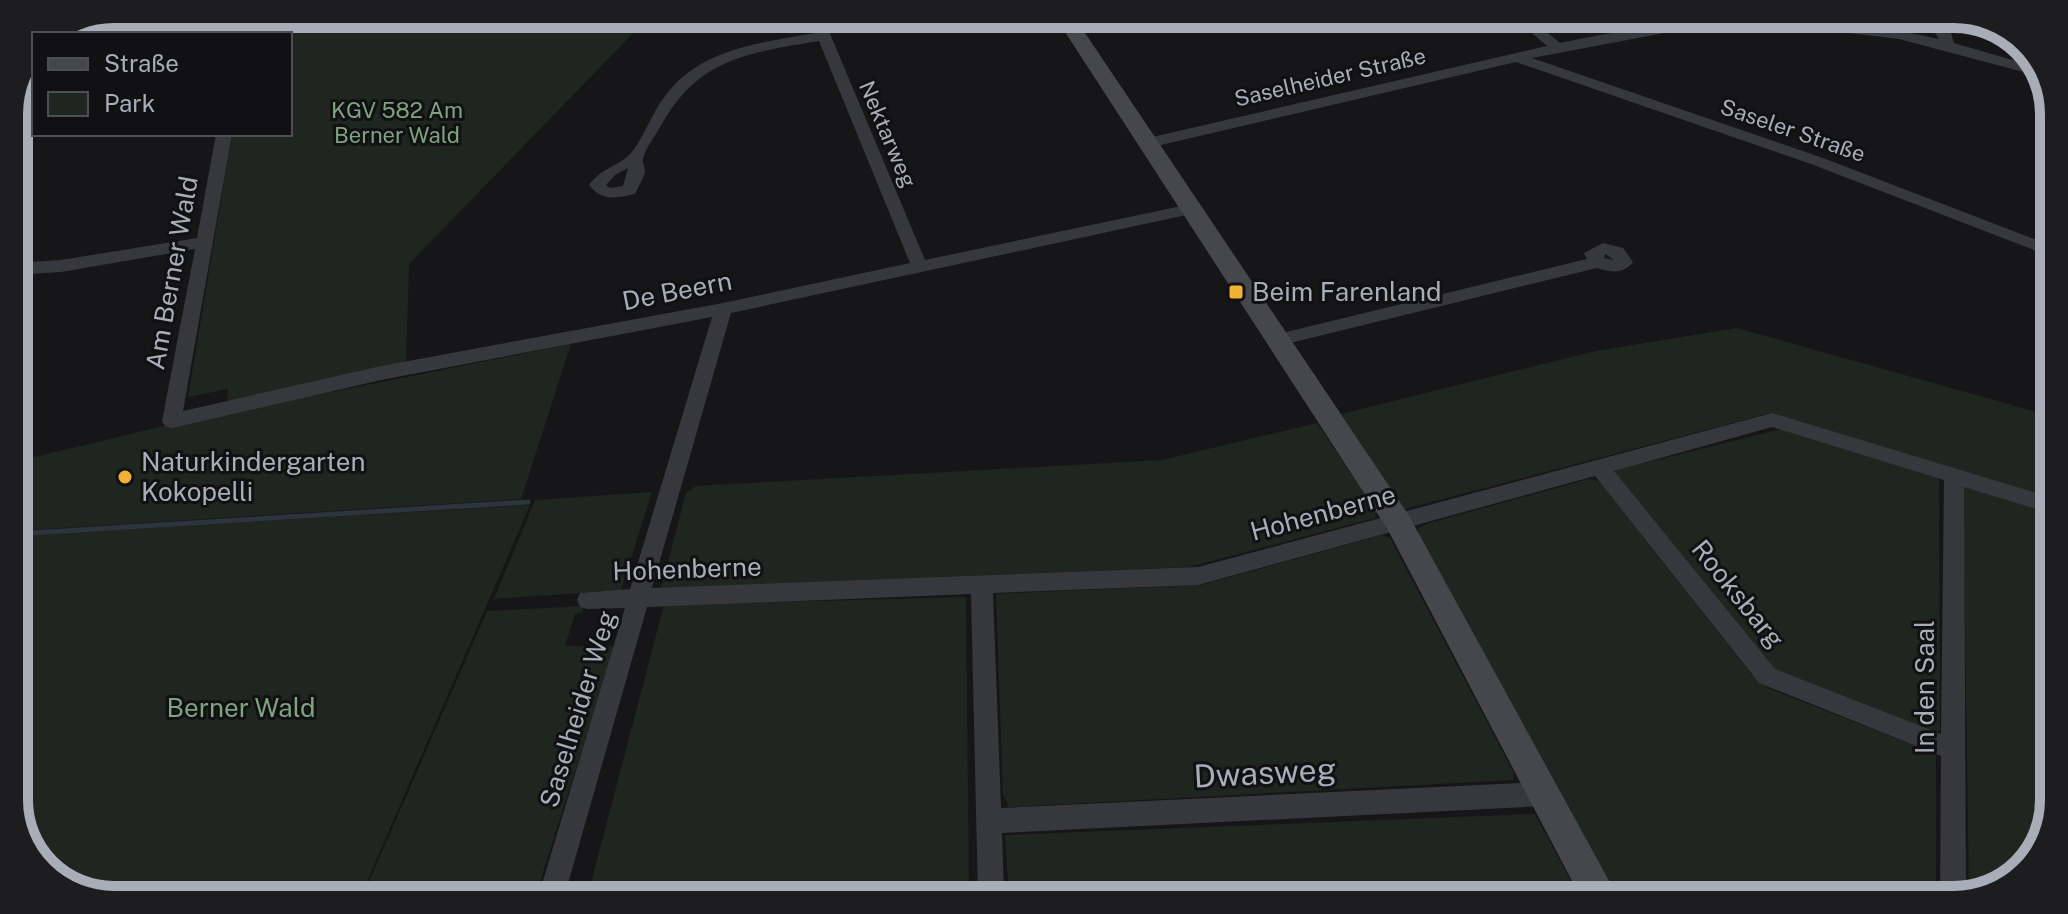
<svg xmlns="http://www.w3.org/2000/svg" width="2068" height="914" viewBox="0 0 2068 914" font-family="'Public Sans',sans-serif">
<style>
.green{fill:#1e261f}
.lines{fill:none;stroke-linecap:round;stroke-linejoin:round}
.stream{stroke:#2c353c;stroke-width:5}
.street{fill:#37383d;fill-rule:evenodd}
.secondary{fill:#45474d;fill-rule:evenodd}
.poi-dot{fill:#f2b134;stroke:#111113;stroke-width:3}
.labels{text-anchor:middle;stroke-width:6;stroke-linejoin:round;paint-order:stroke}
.far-street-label{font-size:22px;fill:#a8adb8;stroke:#111113}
.far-park-label{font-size:22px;fill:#7fa381;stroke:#111113}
.street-label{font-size:26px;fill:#a8adb8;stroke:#111113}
.poi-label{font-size:26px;fill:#a8adb8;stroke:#111113;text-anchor:start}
.park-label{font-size:26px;fill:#7fa381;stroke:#111113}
.near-street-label{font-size:32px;fill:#a8adb8;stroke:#111113}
.rim{fill:none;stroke:#a8adb8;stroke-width:10}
</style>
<rect width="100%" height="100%" fill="#161618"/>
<g class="green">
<polygon points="264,15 650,16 409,264 406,365 227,402 228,389 188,397 232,134 290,134 290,34 259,34"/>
<polygon points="1737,328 2051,416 2050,499 1770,413 1405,509 1341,414 1596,351"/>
<polygon points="571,344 521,499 14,531 14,462 176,423"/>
<polygon points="1317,423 1376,511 1375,518 1189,567 661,588 686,493 696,486 1162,460"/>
<polygon points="1781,429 1939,477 1940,731 1932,732 1785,677 1761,662 1614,477 1616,470"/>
<polygon points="1589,479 1599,481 1752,675 1768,688 1936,754 1936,900 1617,899 1418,534 1419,528 1429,523"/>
<polygon points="1963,484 2050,511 2046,839 2010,883 1969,895"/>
<polygon points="652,492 621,590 494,599 535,500"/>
<polygon points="530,505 362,893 75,892 31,856 14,807 14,536"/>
<polygon points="1382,535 1390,538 1514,773 1513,780 1009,807 1003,795 996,594 1201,585"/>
<polygon points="966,597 969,896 588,894 664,605"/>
<polygon points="584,606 582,613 575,614 565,646 615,646 536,894 364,893 487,611"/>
<polygon points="1535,814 1580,898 1009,896 1005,835"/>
</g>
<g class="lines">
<polyline class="stream" points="14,534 528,502"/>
<g class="street">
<polygon points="160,14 174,14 172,34 158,34"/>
<path d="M809,17h14l102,243 266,-56 8,5 -8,5 -460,99 -79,275 546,-21 574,-154 278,84v16l-86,-26 2,409 -26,4 1,-144 -182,-73 -164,-207 -397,109 -205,8 8,215 543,-26 9,4 3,8 -3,8 -9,4 -542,27 2,63h-26l-7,-302 -324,13 -82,287h-26l86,-286 -37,1 -8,-2 -3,-7 3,-7 50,-4 82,-272 -331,63 -209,48 -7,-2 -3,-5 33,-172 -134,23 -47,3v-12l47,-3 136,-22 19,-104h16l-49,277 198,-45 342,-63 187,-40 -91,-222c-72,12 -121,17 -159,86 -5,9 -15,22 -17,32 -1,4 2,8 2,12 -1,7 -7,16 -10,23 -20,4 -32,8 -46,-9 13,-17 25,-17 39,-29 12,-10 24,-43 35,-57 35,-51 97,-56 153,-66zM628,168l-5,18 -13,2 -4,-3 9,-10zM1772,427l172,53 -3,254 -166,-65 -161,-198z"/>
<path d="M1517,20h15l28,23c125,-27 254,-33 379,-4l-11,-17h14l8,8 4,13 86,25 3,9 -144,-38 -110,-13 -109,4 -148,28 291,100 229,88v11l-241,-93 -295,-102 -368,86 -8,-5 8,-5 399,-92z"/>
<polygon points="34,67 34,76 29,76 33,67"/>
<path d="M1603,243l20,5 10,14c-10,13 -23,10 -36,6l-319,78 -9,-6 9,-6 309,-75 -3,-6zM1605,254l9,6 -10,-2z"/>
</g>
<polygon class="secondary" points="1056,18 1075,18 1408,514 1619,899 1581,898 1388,530"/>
</g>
<g class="poi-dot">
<rect x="1228" y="284" width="16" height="16" rx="4"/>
<circle cx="125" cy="477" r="8"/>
</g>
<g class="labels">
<g class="far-street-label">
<text transform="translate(1330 77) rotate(-13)" y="8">Saselheider Straße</text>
<text transform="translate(1793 130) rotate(19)" y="8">Saseler Straße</text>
<text transform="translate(888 134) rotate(67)" y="8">Nektarweg</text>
</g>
<g class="far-park-label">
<text x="397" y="118">KGV 582 Am<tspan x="397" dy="25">Berner Wald</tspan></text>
</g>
<g class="street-label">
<text transform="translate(172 273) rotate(-80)" y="9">Am Berner Wald</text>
<text transform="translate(677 291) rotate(-11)" y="9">De Beern</text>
<text transform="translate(1323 513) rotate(-15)" y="9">Hohenberne</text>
<text transform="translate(687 569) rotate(-2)" y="9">Hohenberne</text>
<text transform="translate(1738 594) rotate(51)" y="9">Rooksbarg</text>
<text transform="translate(1925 687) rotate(-90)" y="9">In den Saal</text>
<text transform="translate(578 709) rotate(-73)" y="9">Saselheider Weg</text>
</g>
<g class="poi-label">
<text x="1252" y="301">Beim Farenland</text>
<text x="141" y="471">Naturkindergarten<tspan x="141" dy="30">Kokopelli</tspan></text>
</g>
<g class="park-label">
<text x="241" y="717">Berner Wald</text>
</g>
<g class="near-street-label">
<text transform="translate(1265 773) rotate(-3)" y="11">Dwasweg</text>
</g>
</g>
<path d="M0 0H2068V914H0ZM114 28H1954A86 86 0 0 1 2040 114V800A86 86 0 0 1 1954 886H114A86 86 0 0 1 28 800V114A86 86 0 0 1 114 28Z" fill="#1d1d20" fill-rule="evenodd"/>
<path class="rim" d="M114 28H1954A86 86 0 0 1 2040 114V800A86 86 0 0 1 1954 886H114A86 86 0 0 1 28 800V114A86 86 0 0 1 114 28Z"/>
<rect x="32" y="32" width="260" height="104" fill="#111113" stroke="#4d4f55" stroke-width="2"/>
<rect x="48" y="58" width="40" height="12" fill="#45474d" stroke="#4d4f55" stroke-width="2"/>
<text x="104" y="72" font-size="24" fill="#a8adb8">Straße</text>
<rect x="48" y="92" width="40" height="24" fill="#1e261f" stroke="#4d4f55" stroke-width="2"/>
<text x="104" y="112" font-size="24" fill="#a8adb8">Park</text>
</svg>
